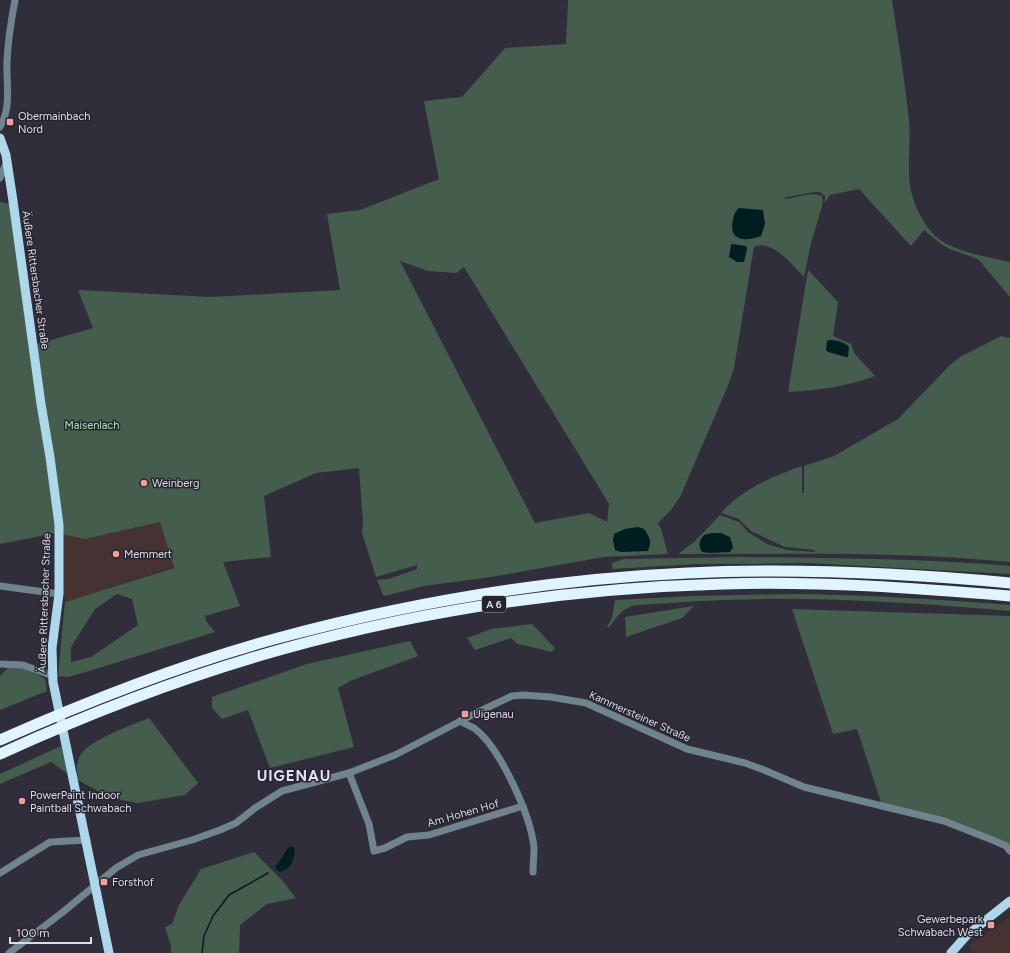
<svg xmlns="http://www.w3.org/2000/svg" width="1010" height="953" viewBox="0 0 1010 953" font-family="Figtree,sans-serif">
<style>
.industrial{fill:#463133}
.green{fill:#455d4c;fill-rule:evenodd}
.water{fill:#001d1f}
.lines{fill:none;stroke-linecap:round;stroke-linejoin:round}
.stream{stroke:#001d1f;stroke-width:1.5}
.minor{stroke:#6f848d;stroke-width:7}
.major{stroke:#add8eb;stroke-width:9}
.highway{stroke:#dff4fd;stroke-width:11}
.poi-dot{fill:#f59c94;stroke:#262430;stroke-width:1.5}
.labels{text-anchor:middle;stroke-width:3;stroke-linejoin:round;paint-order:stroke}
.shield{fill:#262430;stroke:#a6a5ae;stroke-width:1}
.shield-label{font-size:10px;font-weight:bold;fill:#dddce4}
.poi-label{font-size:11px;fill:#dddce4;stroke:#262430;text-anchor:start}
.street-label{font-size:11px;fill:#dddce4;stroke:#262430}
.park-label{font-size:11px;fill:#a7e8ba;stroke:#262430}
.district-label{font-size:15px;font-weight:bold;letter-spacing:1px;fill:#e3e0f1;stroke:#262430}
</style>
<rect width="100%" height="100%" fill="#302e3a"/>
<g class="industrial">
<polygon points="160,522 174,567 65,602 56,533 85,539"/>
<polygon points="1010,916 1010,953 972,953 969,946"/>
</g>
<g class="green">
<path d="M568,0h324c6,40 13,81 17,121 2,21 -2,43 1,64 3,19 14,43 30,55 19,13 49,17 70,22v35l-32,-38 -28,-10 -9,-5 -17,-14 -13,16 -52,-57 -29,6 -5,8v-7l-5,-4h-5l-29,5 -2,2c12,0 26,-8 38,-3l1,7 -12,40 -7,34c-12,-12 -31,-38 -50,-30l-20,121 -7,20 -47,109 -9,13 -13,13 3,6 7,25 -64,3 -113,20 -67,9 -39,10 -2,-1 -6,-15 11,-1 29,-10v-4l-41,12 -14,-44 1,-11 -4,-54 -43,5 -52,23 7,61 -48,5 17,44 -35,10 1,5 9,11 -129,40 -18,5 -10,-1 7,-74 109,-34 -14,-46 -75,17 -29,-6 -56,11v-342l11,2 19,142 63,-18 -15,-38 133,7 129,-7 -13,-76 33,-4 79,-31 -15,-78 38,-4 43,-49 61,-4zM400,261l28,10 28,2 8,-6 145,237 -2,18 -18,-9 -54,10zM117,594l15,5 6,26 -47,32 -20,5v-15l24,-38z"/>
<path d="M808,270l30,32 -5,34 18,8 4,10 20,22c-28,11 -58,14 -87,16z"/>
<path d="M1001,336l9,2v224c-110,-11 -222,-8 -332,-8l17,-13 25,-26 19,7 9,10 19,12 20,6 28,2 -1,-2 -29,-3 -34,-16 -12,-12 -18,-6c21,-24 52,-37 81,-47v28l2,-2v-26l30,-10 64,-37 51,-53 11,-9z"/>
<path d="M739,557c90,1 181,1 271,9v8l-202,-11 -112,1 -84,5v-5l2,-2 10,-3z"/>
<path d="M795,594c72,1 143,5 215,11v6c-69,-6 -137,-11 -206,-12 -56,-1 -112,2 -167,6 -16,3 -19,11 -28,23l-2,-1 5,-9 3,-18 77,-4z"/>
<polygon points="694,606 682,618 626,637 625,617"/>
<polygon points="792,609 1010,616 1010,845 983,833 881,802 857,729 833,734"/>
<polygon points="532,624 555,648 552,652 518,644 511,638 475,650 467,638 491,629"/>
<polygon points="410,641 418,656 350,681 338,688 354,747 270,768 248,710 222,719 212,708 212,697 307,664"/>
<polygon points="10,666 24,667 45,679 47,691 0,710 0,676"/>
<path d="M149,718l49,65 -13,12 -47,8 -27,-5 -33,-18c-1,-7 -2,-15 1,-22 6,-17 53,-33 70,-40z"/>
<polygon points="61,746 68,774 51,762 0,784 0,774"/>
<polygon points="254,852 281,879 296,898 267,904 240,925 239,953 171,953 171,946 165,927 172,924 179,905 201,869"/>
</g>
<g class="water">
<path d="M739,208l24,2 2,14 -4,12c-16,6 -33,5 -28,-16 1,-5 2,-9 6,-12z"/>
<polygon points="732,244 746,246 747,249 744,262 737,262 729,257 731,245"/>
<path d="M830,340c6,0 15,2 19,7l-1,10h-2l-18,-5 -2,-2 1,-9z"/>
<path d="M638,527l6,2c6,9 8,12 4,22l-27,1 -6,-2 -2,-10 1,-6 11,-5z"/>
<path d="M712,533h9l9,4 3,10 -3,5 -21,1 -7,-1c-4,-7 -3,-11 2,-17z"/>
<path d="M292,846l3,3c-2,12 -2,19 -15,23l-5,-4 13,-20z"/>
</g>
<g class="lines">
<polyline class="stream" points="202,953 204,936 213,916 229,895 268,873"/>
<g class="minor">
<path d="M0,127c12,-20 6,-44 7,-66 1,-21 4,-40 8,-61"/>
<polyline points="0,178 7,161"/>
<polyline points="0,586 59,594"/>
<polyline points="0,664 23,665 53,676"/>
<path d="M460,721c5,3 10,5 14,7 26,19 57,88 60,120 0,8 -1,16 -1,24"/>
<polyline points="349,773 369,824 374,851 385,848 407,837 429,835 523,806"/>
<polyline points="0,873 50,842 87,840"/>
<polyline points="9,953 63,912 116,868 138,855 192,840 220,830 236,823 255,808 282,791 349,773 377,762 395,755 476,713 512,696 523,695 551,697 586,703 687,749 745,763 764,770 804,787 944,821 995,841 1006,846 1010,851"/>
</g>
<g class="major">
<polyline points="0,138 6,155 13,201 41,404 50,457 59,525 59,594 52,648 53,682 109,953"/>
<polyline points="951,953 966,936 1010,901"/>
</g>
<g class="highway">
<path d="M0,740c90,-40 182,-76 278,-102 134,-36 272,-59 410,-65 107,-5 215,0 322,10"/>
<path d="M0,754c92,-42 186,-78 283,-105 144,-40 292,-61 441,-65 96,-3 191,4 286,12"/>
</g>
</g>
<g class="poi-dot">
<rect x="6" y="118" width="8" height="8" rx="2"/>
<circle cx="144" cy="483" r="4"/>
<circle cx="116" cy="554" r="4"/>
<rect x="461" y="710" width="8" height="8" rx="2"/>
<circle cx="22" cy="801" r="4"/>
<rect x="100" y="878" width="8" height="8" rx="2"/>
<rect x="987" y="921" width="8" height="8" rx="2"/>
</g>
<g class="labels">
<rect class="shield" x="482" y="596" width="24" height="16" rx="3"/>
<g class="shield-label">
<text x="494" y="608">A 6</text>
</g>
<g class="poi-label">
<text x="18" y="120">Obermainbach<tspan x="18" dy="13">Nord</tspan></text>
<text x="152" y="487">Weinberg</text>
<text x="124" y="558">Memmert</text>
<text x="473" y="718">Uigenau</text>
<text x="30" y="799">PowerPaint Indoor<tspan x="30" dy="13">Paintball Schwabach</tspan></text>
<text x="112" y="886">Forsthof</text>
<text x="983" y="923" text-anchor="end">Gewerbepark<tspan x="983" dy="13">Schwabach West</tspan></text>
</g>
<g class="street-label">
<text transform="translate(36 280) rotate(82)" y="4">Äußere Rittersbacher Straße</text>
<text transform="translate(44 603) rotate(-88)" y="4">Äußere Rittersbacher Straße</text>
<text transform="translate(640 716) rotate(24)" y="4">Kammersteiner Straße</text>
<text transform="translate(463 813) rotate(-16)" y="4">Am Hohen Hof</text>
</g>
<g class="park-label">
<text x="92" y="429">Maisenlach</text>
</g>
<g class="district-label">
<text x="294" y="781">UIGENAU</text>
</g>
</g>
<path d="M10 937v6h81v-6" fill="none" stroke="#dddce4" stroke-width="2"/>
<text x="16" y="937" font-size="12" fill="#dddce4" stroke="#262430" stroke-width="3" paint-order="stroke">100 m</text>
</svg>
